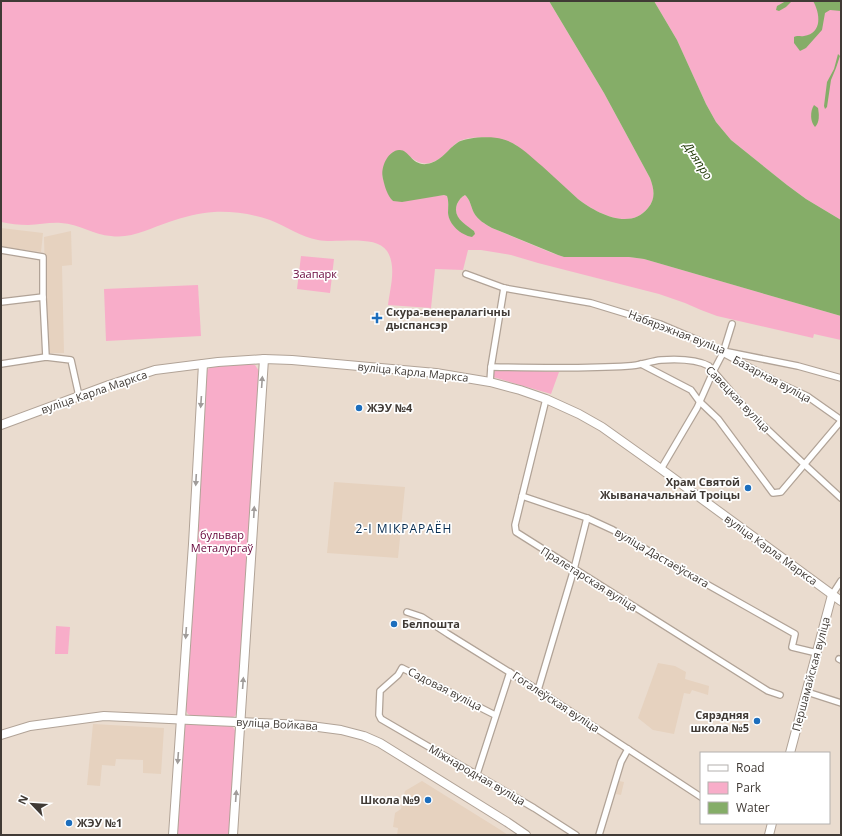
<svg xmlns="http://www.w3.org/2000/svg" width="842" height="836" viewBox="0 0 842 836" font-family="'Open Sans',sans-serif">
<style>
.built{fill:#e6d2bf}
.green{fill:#f8adc9}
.water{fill:#85ad68}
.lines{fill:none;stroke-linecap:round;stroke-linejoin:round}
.street-casing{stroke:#b1a397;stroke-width:8}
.secondary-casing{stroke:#b1a397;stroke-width:10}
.street{stroke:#fff;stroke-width:5.5}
.secondary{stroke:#fff;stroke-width:8}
.oneway{fill:#a09c9a}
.poi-dot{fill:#1c6ebd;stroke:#fff;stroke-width:1.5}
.labels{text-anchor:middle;stroke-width:3.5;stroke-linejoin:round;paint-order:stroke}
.park-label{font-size:11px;fill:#67043a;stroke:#fff}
.poi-label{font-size:11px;font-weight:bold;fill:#403a35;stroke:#fff;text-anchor:start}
.street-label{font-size:11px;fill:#403a35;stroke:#fff}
.water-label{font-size:12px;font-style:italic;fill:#1f3805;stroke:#fff}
.neighbourhood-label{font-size:12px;letter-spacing:1px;fill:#052c51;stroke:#fff}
</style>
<rect width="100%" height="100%" fill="#eadccf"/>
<g class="built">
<polygon points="1,228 43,233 41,252 1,247"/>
<polygon points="71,231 72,265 62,266 64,353 47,353 44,237"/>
<polygon points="334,482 405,487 398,558 327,553"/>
<polygon points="658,663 675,666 686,672 685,679 709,686 708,695 692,690 690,694 684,693 674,734 653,730 638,718"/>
<polygon points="93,724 164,728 161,774 143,773 143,760 116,759 115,766 102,765 100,786 87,785"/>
<polygon points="422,781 499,829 508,835 397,835 398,828 393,827 395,813 401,809 405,791"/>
<polygon points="619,781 624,782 621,795 616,794"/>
</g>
<g class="green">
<path d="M1,1h548l55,92 46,85c4,11 6,20 -2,30 -18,23 -52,5 -70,-9l-62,-54c-14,-7 -45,-11 -58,-3 -6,4 -9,9 -14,13 -14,12 -25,11 -38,-2l-24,23 6,17 5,8 51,-6 3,1c2,6 1,11 1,16 1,13 10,18 20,24l6,-5c-9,-6 -22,-13 -17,-27 2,-4 4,-7 8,-9 5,4 6,12 9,18 4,7 11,11 18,15l60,25 12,4h65l15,2 197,57v24l-27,-6 -1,4 -96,-22 -16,-6 -16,-7 -26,-9 -121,-31 -27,-8 -30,-5h-13l-5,20 -28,-1 -4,39 -43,-3c2,-16 9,-39 -1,-54 -12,-17 -51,-7 -69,-11 -17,-3 -32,-14 -48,-20 -17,-6 -38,-9 -56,-8 -15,1 -31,5 -45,10 -19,6 -37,17 -58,14 -17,-1 -32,-12 -50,-13 -11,-1 -22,2 -33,2 -9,0 -18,-1 -27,-3z"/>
<polygon points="654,1 841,1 841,220 806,199 787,185 731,140 716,122 706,104 677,40"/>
<polygon points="301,256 334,259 330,293 297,289"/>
<polygon points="198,285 201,336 106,341 104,289"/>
<polygon points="247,363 255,365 259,371 238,711 235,716 229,719 192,716 188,714 185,709 206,371 212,366"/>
<polygon points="494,369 559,372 551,394 493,377"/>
<polygon points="56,626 70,627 68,654 55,654"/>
<polygon points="187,723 232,726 237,733 230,835 176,835 183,727"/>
</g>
<g class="water">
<path d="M549,1h105l23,39 29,64 10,18 15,18 56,45 19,14 35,21v96l-197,-57 -15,-2h-65l-6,-2 -66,-27c-7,-4 -14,-8 -18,-15 -3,-6 -4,-14 -9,-18 -4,2 -6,5 -8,9 -5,14 9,20 17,27l1,3 -3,3c-11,-2 -23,-12 -24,-24 0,-6 1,-11 -1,-17l-3,-1 -42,7 -9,-1c-6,-6 -8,-14 -10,-22 -3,-10 4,-28 16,-29 11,-1 13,19 32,13 12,-4 17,-14 26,-20 8,-6 35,-7 45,-4 16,4 28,17 40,27 12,11 24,22 36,33 18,14 52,32 70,9 8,-10 6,-19 2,-30l-46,-85z"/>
<polygon points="786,1 792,1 786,7 779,11 776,10 777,6"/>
<path d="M813,1h28v10l-11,-1 -5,3 -3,17 -16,18 -6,3 -6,-8v-6c4,-2 6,0 10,-1 19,-3 16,-23 9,-35z"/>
<polygon points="838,54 840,56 836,68 831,80 827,107 825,109 824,106 827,82 834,69"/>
<path d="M814,105l4,3c1,6 2,14 -3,19 -5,-5 -5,-16 -1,-22z"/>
</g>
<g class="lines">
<g class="street-casing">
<g id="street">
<polyline points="1,250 43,257 43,297"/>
<polyline points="466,274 504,288 591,303 660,324 723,351 798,366 841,378"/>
<polyline points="1,302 43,297 46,357"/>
<polyline points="723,353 777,382 807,396 841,420"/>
<polyline points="1,364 46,357 71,360 79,396"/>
<polyline points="641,364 691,390 699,401 718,419 773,493 781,492 841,421"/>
<path d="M491,367c46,1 92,2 137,-1 11,0 22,-5 33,-6 15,-1 35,-1 48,6l37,43 58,55 37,34"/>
<polyline points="490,382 491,367 504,288"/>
<polyline points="546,399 515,525 516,532 768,691 780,695"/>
<polyline points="661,469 697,408 713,372 723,353 732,324"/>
<polyline points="522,496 587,518 613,530 671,564 795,634 792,647 817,653"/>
<polyline points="832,595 841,581"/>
<polyline points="407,612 422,617 448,634 538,690 701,797"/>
<polyline points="839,659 841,660"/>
<polyline points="538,690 574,569 587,518"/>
<polyline points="807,692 841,703"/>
<polyline points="495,715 402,668 398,675 380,691 379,715 381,719 534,808 576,835"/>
<polyline points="477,774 510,672"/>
<polyline points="599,835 621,762 628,749"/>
</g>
</g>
<g class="secondary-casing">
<g id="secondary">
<polyline points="1,425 109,385 155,370 218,362 264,359 292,360 436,373 490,382 520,390 546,399 579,414 602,427 661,469 841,601"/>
<polyline points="1,735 30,726 104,716 303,725 341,730 364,736 380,743 507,822 526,835"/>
<polyline points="790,753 832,595"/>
<polyline points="173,835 193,544 203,364"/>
<polyline points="233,835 264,359"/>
<polyline points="769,835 772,823"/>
</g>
</g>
<use href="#street" class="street"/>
<use href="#secondary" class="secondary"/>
</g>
<defs><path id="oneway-solid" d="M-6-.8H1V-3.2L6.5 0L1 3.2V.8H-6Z"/></defs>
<g class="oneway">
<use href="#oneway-solid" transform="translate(262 382) rotate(-86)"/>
<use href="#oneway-solid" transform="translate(201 402) rotate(94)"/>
<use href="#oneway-solid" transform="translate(196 480) rotate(93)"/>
<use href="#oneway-solid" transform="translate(254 512) rotate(-87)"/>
<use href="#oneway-solid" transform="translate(186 633) rotate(94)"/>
<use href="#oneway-solid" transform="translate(243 683) rotate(-86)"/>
<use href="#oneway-solid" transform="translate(178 758) rotate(94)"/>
<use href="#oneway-solid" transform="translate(236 796) rotate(-86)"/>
</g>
<g class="poi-dot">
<path d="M375 312h4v4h4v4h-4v4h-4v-4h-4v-4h4z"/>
<circle cx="359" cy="408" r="4"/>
<circle cx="748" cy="488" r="4"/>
<circle cx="394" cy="624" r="4"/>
<circle cx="757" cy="721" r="4"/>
<circle cx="428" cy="800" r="4"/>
<circle cx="69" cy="823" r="4"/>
</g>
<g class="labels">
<g class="park-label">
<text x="315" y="278">Заапарк</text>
<text x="222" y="539">бульвар<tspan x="222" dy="13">Металургаў</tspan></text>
</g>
<g class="poi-label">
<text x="386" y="316">Скура-венералагічны<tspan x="386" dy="13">дыспансэр</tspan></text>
<text x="367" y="412">ЖЭУ №4</text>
<text x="740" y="486" text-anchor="end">Храм Святой<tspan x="740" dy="13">Жываначальнай Троіцы</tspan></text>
<text x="402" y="628">Белпошта</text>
<text x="749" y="719" text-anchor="end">Сярэдняя<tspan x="749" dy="13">школа №5</tspan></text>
<text x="420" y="804" text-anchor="end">Школа №9</text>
<text x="77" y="827">ЖЭУ №1</text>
</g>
<g class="street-label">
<text transform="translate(677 332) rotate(21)" y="4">Набярэжная вуліца</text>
<text transform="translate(413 372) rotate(6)" y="4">вуліца Карла Маркса</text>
<text transform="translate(772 379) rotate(28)" y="4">Базарная вуліца</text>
<text transform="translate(94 392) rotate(-19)" y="4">вуліца Карла Маркса</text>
<text transform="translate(738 399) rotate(46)" y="4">Савецкая вуліца</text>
<text transform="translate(771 550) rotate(36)" y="4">вуліца Карла Маркса</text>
<text transform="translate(662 558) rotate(30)" y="4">вуліца Дастаеўскага</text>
<text transform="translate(589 579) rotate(32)" y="4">Пралетарская вуліца</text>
<text transform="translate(811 674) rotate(-75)" y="4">Першамайская вуліца</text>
<text transform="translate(445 689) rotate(27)" y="4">Садовая вуліца</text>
<text transform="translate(556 702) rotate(33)" y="4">Гогалеўская вуліца</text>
<text transform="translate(277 724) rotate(3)" y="4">вуліца Войкава</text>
<text transform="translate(477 775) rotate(30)" y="4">Міжнародная вуліца</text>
</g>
<g class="water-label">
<text transform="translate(698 161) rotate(57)" y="4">Дняпро</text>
</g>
<g class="neighbourhood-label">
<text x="404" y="533">2-І МІКРАРАЁН</text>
</g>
</g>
<rect width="842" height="836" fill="none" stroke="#403a35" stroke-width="4"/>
<rect x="700" y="752" width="130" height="72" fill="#ffffff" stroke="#b3b0ae"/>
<rect x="708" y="765" width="20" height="6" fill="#ffffff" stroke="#b3b0ae"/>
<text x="736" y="772" font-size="12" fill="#403a35">Road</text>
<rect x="708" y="782" width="20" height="12" fill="#f8adc9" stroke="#b3b0ae"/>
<text x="736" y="792" font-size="12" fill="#403a35">Park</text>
<rect x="708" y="802" width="20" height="12" fill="#85ad68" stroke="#b3b0ae"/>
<text x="736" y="812" font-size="12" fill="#403a35">Water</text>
<g transform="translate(32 804) rotate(295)" stroke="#ffffff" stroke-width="3" paint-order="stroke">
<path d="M0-3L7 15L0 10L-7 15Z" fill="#403a35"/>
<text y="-6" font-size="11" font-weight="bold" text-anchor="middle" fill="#403a35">N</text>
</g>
</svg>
